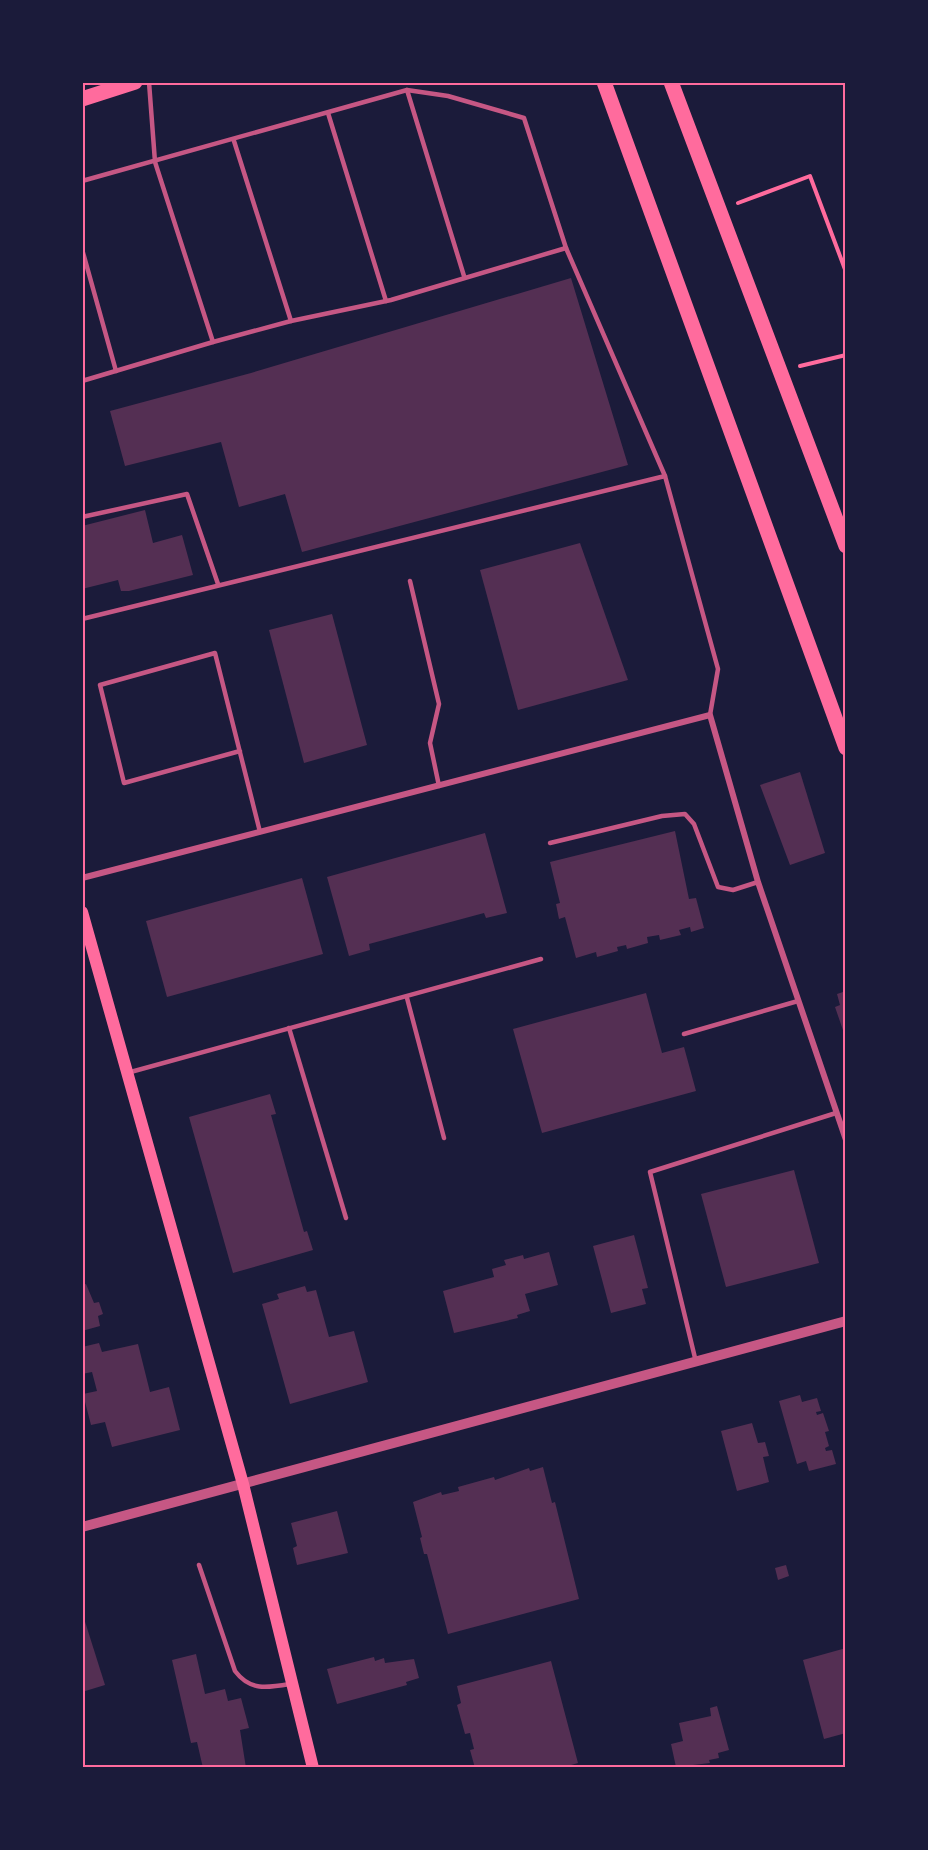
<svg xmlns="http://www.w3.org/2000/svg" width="928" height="1850" viewBox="0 0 928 1850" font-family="'Roboto Condensed',sans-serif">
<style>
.building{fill:#542f53}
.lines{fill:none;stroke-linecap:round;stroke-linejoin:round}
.path{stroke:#ff6b9d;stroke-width:4}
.service{stroke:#c65784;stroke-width:4.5}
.minor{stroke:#c65784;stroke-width:6}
.tertiary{stroke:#c65784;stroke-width:10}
.secondary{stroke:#ff6b9d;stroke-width:12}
.primary{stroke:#ff6b9d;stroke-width:15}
.neatline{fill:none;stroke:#ff6b9d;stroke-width:2}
</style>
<rect width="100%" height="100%" fill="#1b1b3a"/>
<g class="building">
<polygon points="571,278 628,465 302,552 285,494 239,507 221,442 125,466 110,411 251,373"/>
<polygon points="145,510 153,543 182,535 193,575 129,591 121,591 118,580 82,589 82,526"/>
<polygon points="580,543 628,680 518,710 480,570"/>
<polygon points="332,614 367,745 304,763 269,630"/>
<polygon points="800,772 825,853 790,865 760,785"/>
<polygon points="675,831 689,899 696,898 704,928 691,932 690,927 679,930 681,935 660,940 659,935 647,937 648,943 627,949 626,945 617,947 618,951 597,957 596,952 576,958 565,917 559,919 556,904 560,903 550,862"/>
<polygon points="485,833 507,913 486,918 484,913 369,944 370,950 349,956 327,877"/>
<polygon points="302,878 323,954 167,997 146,921"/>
<polygon points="846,991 846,1036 845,1036 835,1007 840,1005 837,994"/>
<polygon points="646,993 662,1053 684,1047 696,1091 542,1133 513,1029"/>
<polygon points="270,1094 276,1114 271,1115 304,1232 307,1231 313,1250 233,1273 189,1117"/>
<polygon points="794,1170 819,1263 726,1287 701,1194"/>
<polygon points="634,1235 648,1288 642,1289 646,1304 611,1313 593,1246"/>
<polygon points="549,1252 558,1285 525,1294 530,1311 517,1315 518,1318 454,1333 443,1291 494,1277 492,1269 506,1265 504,1260 523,1255 524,1259"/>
<polygon points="86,1284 94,1303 99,1302 103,1314 98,1316 100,1326 82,1331 82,1285"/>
<polygon points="305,1286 307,1292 316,1290 329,1337 354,1331 368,1382 290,1404 262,1304 279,1299 277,1294"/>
<polygon points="99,1343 102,1352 138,1344 150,1392 169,1387 180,1430 112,1447 105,1422 91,1425 83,1394 97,1391 92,1372 82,1374 82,1347"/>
<polygon points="800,1395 802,1402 817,1398 821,1411 816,1412 817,1415 823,1413 829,1431 825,1432 829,1446 825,1448 826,1451 832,1450 836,1464 809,1471 806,1461 797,1464 779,1401"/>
<polygon points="752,1423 758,1443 765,1442 769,1456 763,1457 769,1482 737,1491 721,1431"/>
<polygon points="543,1467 552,1503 555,1502 579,1599 448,1634 427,1554 424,1554 420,1538 422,1537 413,1502 441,1492 442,1495 459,1491 458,1487 494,1477 495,1480 529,1468 530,1471"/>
<polygon points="337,1511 348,1553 297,1565 293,1548 297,1546 291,1523"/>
<polygon points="786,1565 789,1576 778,1580 775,1568"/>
<polygon points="82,1612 105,1685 82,1692"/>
<polygon points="846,1648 846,1733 824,1739 803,1660"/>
<polygon points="196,1654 205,1694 225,1689 228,1701 241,1698 249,1728 240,1730 246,1768 203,1768 197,1742 191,1743 172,1660"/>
<polygon points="374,1657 375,1661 384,1658 385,1663 414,1659 419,1678 406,1682 407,1685 337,1704 327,1669"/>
<polygon points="551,1661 578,1763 561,1768 475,1768 470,1750 474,1749 470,1733 465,1734 457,1705 461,1703 457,1686"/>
<polygon points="717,1706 729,1750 718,1753 719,1758 709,1760 710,1763 676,1767 671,1744 683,1741 679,1723 711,1716 710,1708"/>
</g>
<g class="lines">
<g class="path">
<polyline points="738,203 810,176 846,272"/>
<polyline points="800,366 846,355"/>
</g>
<g class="service">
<polyline points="407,90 464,276"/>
<polyline points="328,113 386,301"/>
<polyline points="234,141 291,321"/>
<polyline points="82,181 407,90 448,96 524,118 566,248 391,300 291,321 213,342 155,162 149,82"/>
<polyline points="566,248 665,476 718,669 710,715"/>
<polyline points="82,249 116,371"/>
<polyline points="82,381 213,342"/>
<polyline points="82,517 187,494 218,584"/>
<polyline points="410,581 439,704 430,743 439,786"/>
<polyline points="82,619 665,476"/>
<polyline points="240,751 124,783 100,685 215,653 260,832"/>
<polyline points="550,843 662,816 685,814 694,824 718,887 733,890 758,882"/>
<polyline points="407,998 444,1138"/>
<polyline points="289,1028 346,1218"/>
<polyline points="684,1034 798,1001"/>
<polyline points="127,1073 541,959"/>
<polyline points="696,1362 650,1172 836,1113"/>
<path d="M199,1565l36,106c15,20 32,17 55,13"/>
</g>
<polyline class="minor" points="82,878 710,715 758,882 846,1140"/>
<polyline class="tertiary" points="82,1527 846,1321"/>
<polyline class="secondary" points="82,912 243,1484 313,1768"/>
<g class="primary">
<polyline points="604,82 846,748"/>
<polyline points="671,82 846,546"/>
<polyline points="82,99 135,82"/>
</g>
</g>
<rect width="928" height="1850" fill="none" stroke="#1b1b3a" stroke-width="168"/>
<rect x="84" y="84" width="760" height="1682" class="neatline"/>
</svg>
